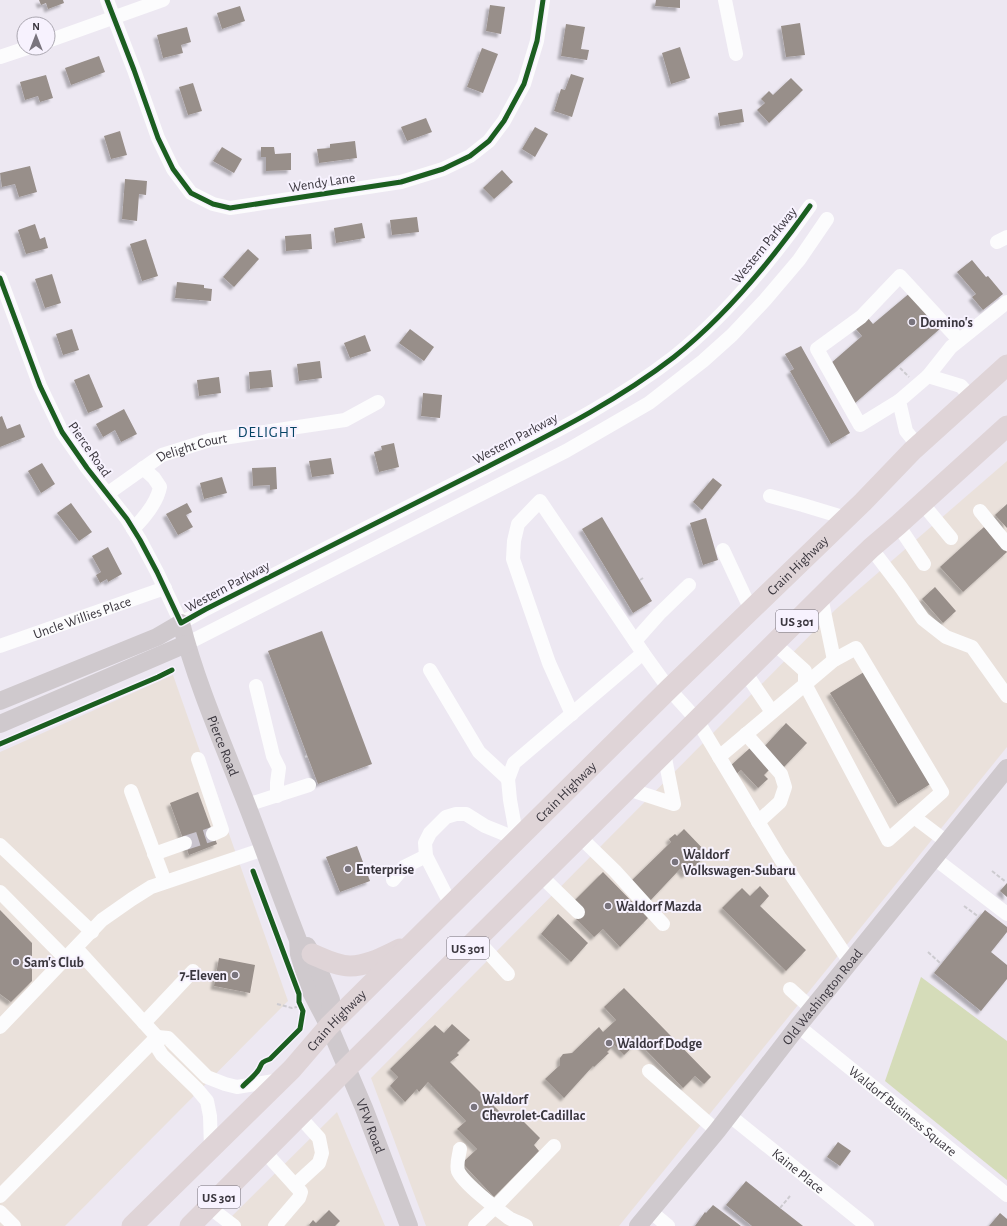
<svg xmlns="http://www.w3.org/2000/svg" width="1007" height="1226" viewBox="0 0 1007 1226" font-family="'Alegreya Sans',sans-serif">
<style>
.commercial{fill:#eae1db}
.green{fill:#d5dcb9}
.building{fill:#988f8a;filter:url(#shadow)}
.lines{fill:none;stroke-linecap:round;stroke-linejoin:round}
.minor-tunnel{stroke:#c9c4ce;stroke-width:14;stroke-dasharray:14 7;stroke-linecap:butt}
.path{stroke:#cdcbd0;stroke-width:2;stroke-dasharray:4 2;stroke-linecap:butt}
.minor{stroke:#fcfcfd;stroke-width:14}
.major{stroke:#cfc9cd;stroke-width:18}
.highway{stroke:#dfd4d7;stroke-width:21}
.cycleway-casing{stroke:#f7f2fe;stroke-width:8}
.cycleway{stroke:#1b5e20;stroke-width:5}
.poi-dot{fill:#79747d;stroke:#f7f2fe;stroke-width:1.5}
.labels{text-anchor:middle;stroke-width:4;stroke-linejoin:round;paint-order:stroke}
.shield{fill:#f7f2fe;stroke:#736e78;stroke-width:1}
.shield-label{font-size:13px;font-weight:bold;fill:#3a363e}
.street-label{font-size:14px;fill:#3a363e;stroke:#f7f2fe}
.poi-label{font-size:14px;font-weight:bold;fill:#3a363e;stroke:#f7f2fe;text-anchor:start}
.neighbourhood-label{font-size:15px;letter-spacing:1px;fill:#054364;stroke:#f7f2fe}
</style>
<defs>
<filter id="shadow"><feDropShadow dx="-3.5" dy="3.5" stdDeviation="1" flood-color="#0004"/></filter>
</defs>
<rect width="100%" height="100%" fill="#ede8f2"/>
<g class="commercial">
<polygon points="1007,461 1007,747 619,1226 426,1226 371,1078 835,610"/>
<polygon points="173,675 288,1001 65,1226 0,1226 0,752"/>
<polygon points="337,1112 385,1226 222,1226"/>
</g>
<polygon class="green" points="921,977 1007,1041 1007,1180 885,1081"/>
<g class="building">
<polygon points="39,0 63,0 64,3 48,9 46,3 41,5"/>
<polygon points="656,0 680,0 680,8 655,6"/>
<polygon points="490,5 505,7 501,34 486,31"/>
<polygon points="240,6 245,21 222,29 217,13"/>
<polygon points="800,23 805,55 786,57 781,26"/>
<polygon points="566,24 585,27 581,49 589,50 587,60 561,56"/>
<polygon points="187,27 191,42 181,45 183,53 163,58 157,35"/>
<polygon points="680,47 690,78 671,84 662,53"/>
<polygon points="482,48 498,54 483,93 467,87"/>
<polygon points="99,56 105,72 71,85 65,68"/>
<polygon points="571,74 584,78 572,117 554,111 561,89 565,90"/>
<polygon points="46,75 53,98 40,102 38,96 25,100 20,82"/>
<polygon points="791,78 803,90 769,123 757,110 765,103 761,99 769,91 773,95"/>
<polygon points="193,83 202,111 188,115 179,87"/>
<polygon points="742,109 744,122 720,126 718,113"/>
<polygon points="426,118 432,132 407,141 401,127"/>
<polygon points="535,127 548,134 535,157 522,149"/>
<polygon points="120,131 127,155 111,159 104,136"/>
<polygon points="355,141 357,158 319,163 317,149 330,148 330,144"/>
<polygon points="222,147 242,159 234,173 213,161"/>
<polygon points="261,147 274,147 275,154 291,153 291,170 266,171 266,157 261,157"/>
<polygon points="30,166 37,192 19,197 15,184 2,187 0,173"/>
<polygon points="502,170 513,182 494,199 483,188"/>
<polygon points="125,179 147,181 146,195 139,194 137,221 122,219"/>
<polygon points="417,217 419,232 392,235 390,220"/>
<polygon points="362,223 365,238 336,243 334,228"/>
<polygon points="35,224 40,239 45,237 48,248 26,254 18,230"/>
<polygon points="311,234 312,249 286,251 285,236"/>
<polygon points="146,239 158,276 142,281 130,244"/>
<polygon points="248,249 259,259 234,287 223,277"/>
<polygon points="972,260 986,277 988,276 1003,294 983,310 972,297 976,294 957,272"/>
<polygon points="52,274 61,303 45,308 35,279"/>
<polygon points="177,282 204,285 204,288 212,289 211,301 175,298"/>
<polygon points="911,292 942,327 854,404 830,364 862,336 856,329 868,318 873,324"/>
<polygon points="72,329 79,350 63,355 56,334"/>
<polygon points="410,329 434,347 424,361 399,343"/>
<polygon points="365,335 371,351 350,358 344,343"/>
<polygon points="801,346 850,433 831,444 790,371 794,369 785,354"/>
<polygon points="320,361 322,378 299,381 297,364"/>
<polygon points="271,370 273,387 250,389 249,372"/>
<polygon points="89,374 103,407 88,413 74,380"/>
<polygon points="219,377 221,393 199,396 197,380"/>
<polygon points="423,393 442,395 440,418 421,416"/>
<polygon points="124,409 137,434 121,442 115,430 103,437 96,424"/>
<polygon points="2,416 7,429 20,424 25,437 0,447 0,417"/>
<polygon points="394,443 399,467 379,472 374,452 382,450 381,446"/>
<polygon points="331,458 334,474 312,477 309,461"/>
<polygon points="42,463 55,484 41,493 28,471"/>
<polygon points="276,467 277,489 270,490 270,485 253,486 252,468"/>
<polygon points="222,477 227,493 204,499 200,483"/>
<polygon points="713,478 722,485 702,510 693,502"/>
<polygon points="71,503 92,532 79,541 57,513"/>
<polygon points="187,503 192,512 186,515 193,527 178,535 166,514"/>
<polygon points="1007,504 1007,528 995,515"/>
<polygon points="602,517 652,601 633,613 582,529"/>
<polygon points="706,518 718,560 703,565 690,523"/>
<polygon points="984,527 1007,552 963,592 940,567"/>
<polygon points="108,547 122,574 108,582 107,579 100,583 96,575 101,572 92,556"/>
<polygon points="935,587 956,611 943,623 922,599"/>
<polygon points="322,631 372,764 318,784 268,651"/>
<polygon points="864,672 932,783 898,804 830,693"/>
<polygon points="786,723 807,743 784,767 763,748"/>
<polygon points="750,748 770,769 764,775 768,779 758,788 741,770 735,775 728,768"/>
<polygon points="198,792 217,844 189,855 170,803"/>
<polygon points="684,829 708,854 685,875 680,869 648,903 629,883 671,842 669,839 675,834 677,836"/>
<polygon points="357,846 370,881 340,892 326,857"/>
<polygon points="603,872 648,918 620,947 603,929 594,937 576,919 584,912 574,901"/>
<polygon points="1007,883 1007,897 1000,891"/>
<polygon points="760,886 769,896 760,906 806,950 786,971 722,908 742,888 750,896"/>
<polygon points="0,910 32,943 32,981 11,1002 0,994"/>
<polygon points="985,910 1007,927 1007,932 991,952 1007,965 1007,979 981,1011 934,973"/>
<polygon points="558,914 588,943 571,962 541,934"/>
<polygon points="219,958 255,965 250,993 214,986"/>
<polygon points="624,988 711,1077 704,1084 695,1076 683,1088 638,1042 624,1055 614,1045 607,1052 609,1053 594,1067 593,1066 564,1098 545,1079 560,1065 560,1058 563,1054 572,1053 599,1027 603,1032 616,1020 604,1007"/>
<polygon points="452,1024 470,1040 457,1053 459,1055 450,1062 507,1119 514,1112 540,1138 534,1145 539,1151 494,1197 462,1163 477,1149 457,1129 466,1121 428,1082 419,1092 417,1089 405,1102 390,1086 398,1077 390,1069 435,1025 444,1033"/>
<polygon points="838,1142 851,1151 840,1166 827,1157"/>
<polygon points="746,1181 780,1208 803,1226 752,1226 726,1205"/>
<polygon points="713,1205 741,1226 695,1226 705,1212 706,1213"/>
<polygon points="329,1210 340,1221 335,1226 310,1226 309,1225 313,1220 316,1223"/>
<polygon points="1000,1213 1007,1219 1007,1226 989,1226"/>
</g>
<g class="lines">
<polyline class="minor-tunnel" points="185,843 213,834"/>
<g class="path">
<polyline points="900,368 909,377"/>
<polyline points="640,580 643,578"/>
<polyline points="305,757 307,756"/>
<polyline points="992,871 1006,882"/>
<polyline points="964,906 979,917"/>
<polyline points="928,952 940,963"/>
<polyline points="277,1004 292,1008 301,1006"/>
<polyline points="780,1208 790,1196"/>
</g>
<g class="minor">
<polyline points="107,0 134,70 158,138 173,169 191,193 213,204 230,208 401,182 443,169 470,156 489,141 504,121 524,84 537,41 543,0"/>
<polyline points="725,0 736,54"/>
<polyline points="48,41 163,0"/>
<polyline points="0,57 27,48"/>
<polyline points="997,242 1007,237"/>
<path d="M0,278l40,108 22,46 25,36 40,51 13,21 17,32 24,51 25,-14c92,-47 185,-93 277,-140 66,-34 133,-67 191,-112 53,-42 97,-96 136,-151"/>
<polyline points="928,376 961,386 971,397"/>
<polyline points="899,401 860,425 817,349 861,317 900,276 959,340"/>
<polyline points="918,446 906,431 899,401 928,376 951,347 1007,302"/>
<path id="s1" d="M107,494l55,-39 48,-15 135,-20 33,-18"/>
<polyline points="770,496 803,505 846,518"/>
<polyline points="922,503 951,538"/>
<polyline points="980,511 1007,544"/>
<polyline points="898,525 924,564"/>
<path d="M133,529c12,-12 24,-26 27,-42l-6,-9 -11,-10"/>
<polyline points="871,548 900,586 923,619 946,637 972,647 1007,696"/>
<polyline points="723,550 751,610"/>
<polyline points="821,597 834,660"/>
<polyline points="635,641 659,614 689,585"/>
<polyline points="186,644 566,451 649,403 703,361 732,335 765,300 799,260 827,219"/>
<path id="s2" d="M0,646l165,-58"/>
<polyline points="430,670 479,752 508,779"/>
<polyline points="745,672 772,712"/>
<polyline points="256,686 273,756 279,768 277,783 277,796"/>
<polyline points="572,714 549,663 513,559 514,541 518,524 540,501 643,653 669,689 697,720 780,858 850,962"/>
<polyline points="746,734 781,774 785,787 780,802 758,822"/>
<polyline points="719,757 834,660 856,648 942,792 888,840 805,684 805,671 774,643"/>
<polyline points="198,759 222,830 213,834"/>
<polyline points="628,789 674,804 664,753"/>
<polyline points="131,791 165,882"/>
<polyline points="247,805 309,785"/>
<polyline points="914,817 947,842"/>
<polyline points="580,837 615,871 663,924"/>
<polyline points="517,839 510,800 508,779 514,763 643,653"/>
<polyline points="0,845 92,932"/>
<polyline points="154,854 185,843"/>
<polyline points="934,858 1007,914"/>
<polyline points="541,876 578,912"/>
<polyline points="393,880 404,867 426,856"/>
<polyline points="0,892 65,958"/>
<polyline points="451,905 426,856 425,843 430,833 446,817 456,814 466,814 485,826 517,839"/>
<polyline points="477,940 508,974"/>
<polyline points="76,948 157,1037 157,1047 162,1055 197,1089 207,1101 210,1116 211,1149"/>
<polyline points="790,989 812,1009"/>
<polyline points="144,1023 193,971"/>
<path id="s3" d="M798,1026l209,169"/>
<polyline points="0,1027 102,920 132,899 151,887 264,849"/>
<polyline points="649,1071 717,1131"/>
<path id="s4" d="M729,1115l138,111"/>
<path d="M460,1149c-1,7 -4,15 -2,22 5,12 40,39 51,47 5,3 12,5 17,8"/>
<polyline points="264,1151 301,1192 299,1198 275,1226"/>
<polyline points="295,1185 319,1163 322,1153 319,1138 299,1116"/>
<polyline points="0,1196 157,1037 168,1038 207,1077 225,1084 237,1087 280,1080"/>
<polyline points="209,1207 234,1226"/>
<polyline points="650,1211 668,1226"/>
<polyline points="0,1212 14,1226"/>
<polyline points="475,1226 494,1208 554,1146"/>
</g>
<g class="major">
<path id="s5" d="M0,701l157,-64 24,-14c15,59 40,116 62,172 19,48 36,97 55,145l1,14 10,34 20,38 35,82 45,118"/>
<polyline points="0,724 186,644"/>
<polyline points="307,946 314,958 331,1000 329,1025"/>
<path id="s6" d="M638,1226l79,-95 81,-105 209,-258"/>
</g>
<g class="highway">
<path d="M312,954c12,5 25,12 38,12 18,0 35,-10 50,-17"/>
<path id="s7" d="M132,1226l160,-157 37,-43 340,-337 194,-187 49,-51 95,-86"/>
<polyline points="190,1226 347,1068 840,578 871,548 898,525 1007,426"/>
</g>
<g class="cycleway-casing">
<g id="cycleway">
<polyline points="107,0 134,70 158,138 173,169 191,193 213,204 230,208 401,182 443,169 470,156 489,141 504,121 524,84 537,41 543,0"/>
<path d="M0,278l40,108 22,46 25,36 40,51 13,21 17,32 24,51 25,-14c92,-47 185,-93 277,-140 66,-34 133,-67 191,-112 53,-42 97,-96 136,-151"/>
<polyline points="0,744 158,677 172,670"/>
<path d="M243,1086c5,-5 10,-9 14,-14 6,-7 1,-9 13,-13l30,-30 3,-18 -4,-9v-8l-46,-123"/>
</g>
</g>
<use href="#cycleway" class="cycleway"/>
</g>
<g class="poi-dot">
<circle cx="912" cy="322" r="4"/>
<circle cx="675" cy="862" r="4"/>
<circle cx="348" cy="869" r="4"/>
<circle cx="608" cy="906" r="4"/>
<circle cx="16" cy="962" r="4"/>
<circle cx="235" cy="975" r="4"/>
<circle cx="609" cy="1043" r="4"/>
<circle cx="474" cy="1107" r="4"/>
</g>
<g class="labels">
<g class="shield">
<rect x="776" y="610" width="42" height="22" rx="3"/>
<rect x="447" y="937" width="42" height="22" rx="3"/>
<rect x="198" y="1186" width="42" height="22" rx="3"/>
</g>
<g class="shield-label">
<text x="797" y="626">US 301</text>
<text x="468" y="953">US 301</text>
<text x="219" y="1202">US 301</text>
</g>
<g class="street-label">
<text transform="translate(322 182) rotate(-9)" y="5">Wendy Lane</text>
<text transform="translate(764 245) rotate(-51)" y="5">Western Parkway</text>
<text transform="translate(515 438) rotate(-28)" y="5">Western Parkway</text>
<text transform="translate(90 449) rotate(55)" y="5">Pierce Road</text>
<text dy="5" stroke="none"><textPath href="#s1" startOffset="98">Delight Court</textPath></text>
<text dy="5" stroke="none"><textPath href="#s7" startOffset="938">Crain Highway</textPath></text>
<text transform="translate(227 586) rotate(-28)" y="5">Western Parkway</text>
<text dy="5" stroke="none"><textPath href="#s2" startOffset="87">Uncle Willies Place</textPath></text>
<text dy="5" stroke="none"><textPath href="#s5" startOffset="327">Pierce Road</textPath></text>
<text dy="5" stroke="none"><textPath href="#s7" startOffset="614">Crain Highway</textPath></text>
<text dy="5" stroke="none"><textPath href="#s6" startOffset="294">Old Washington Road</textPath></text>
<text dy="5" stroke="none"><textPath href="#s7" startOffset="290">Crain Highway</textPath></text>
<text dy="5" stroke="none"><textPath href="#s3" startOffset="135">Waldorf Business Square</textPath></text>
<text dy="5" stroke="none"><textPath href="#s5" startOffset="736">VFW Road</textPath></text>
<text dy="5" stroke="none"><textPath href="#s4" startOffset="89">Kaine Place</textPath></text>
</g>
<g class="poi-label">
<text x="920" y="327">Domino's</text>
<text x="683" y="859">Waldorf<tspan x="683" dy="16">Volkswagen-Subaru</tspan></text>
<text x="356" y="874">Enterprise</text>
<text x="616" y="911">Waldorf Mazda</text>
<text x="24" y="967">Sam's Club</text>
<text x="227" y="980" text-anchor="end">7-Eleven</text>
<text x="617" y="1048">Waldorf Dodge</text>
<text x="482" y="1104">Waldorf<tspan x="482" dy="16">Chevrolet-Cadillac</tspan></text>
</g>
<g class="neighbourhood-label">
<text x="268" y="437">DELIGHT</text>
</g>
</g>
<g transform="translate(36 36)"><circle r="19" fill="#f7f2fe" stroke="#aba7b1"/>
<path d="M0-3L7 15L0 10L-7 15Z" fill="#79747d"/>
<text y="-6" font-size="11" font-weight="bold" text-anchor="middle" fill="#3a363e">N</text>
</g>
</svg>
